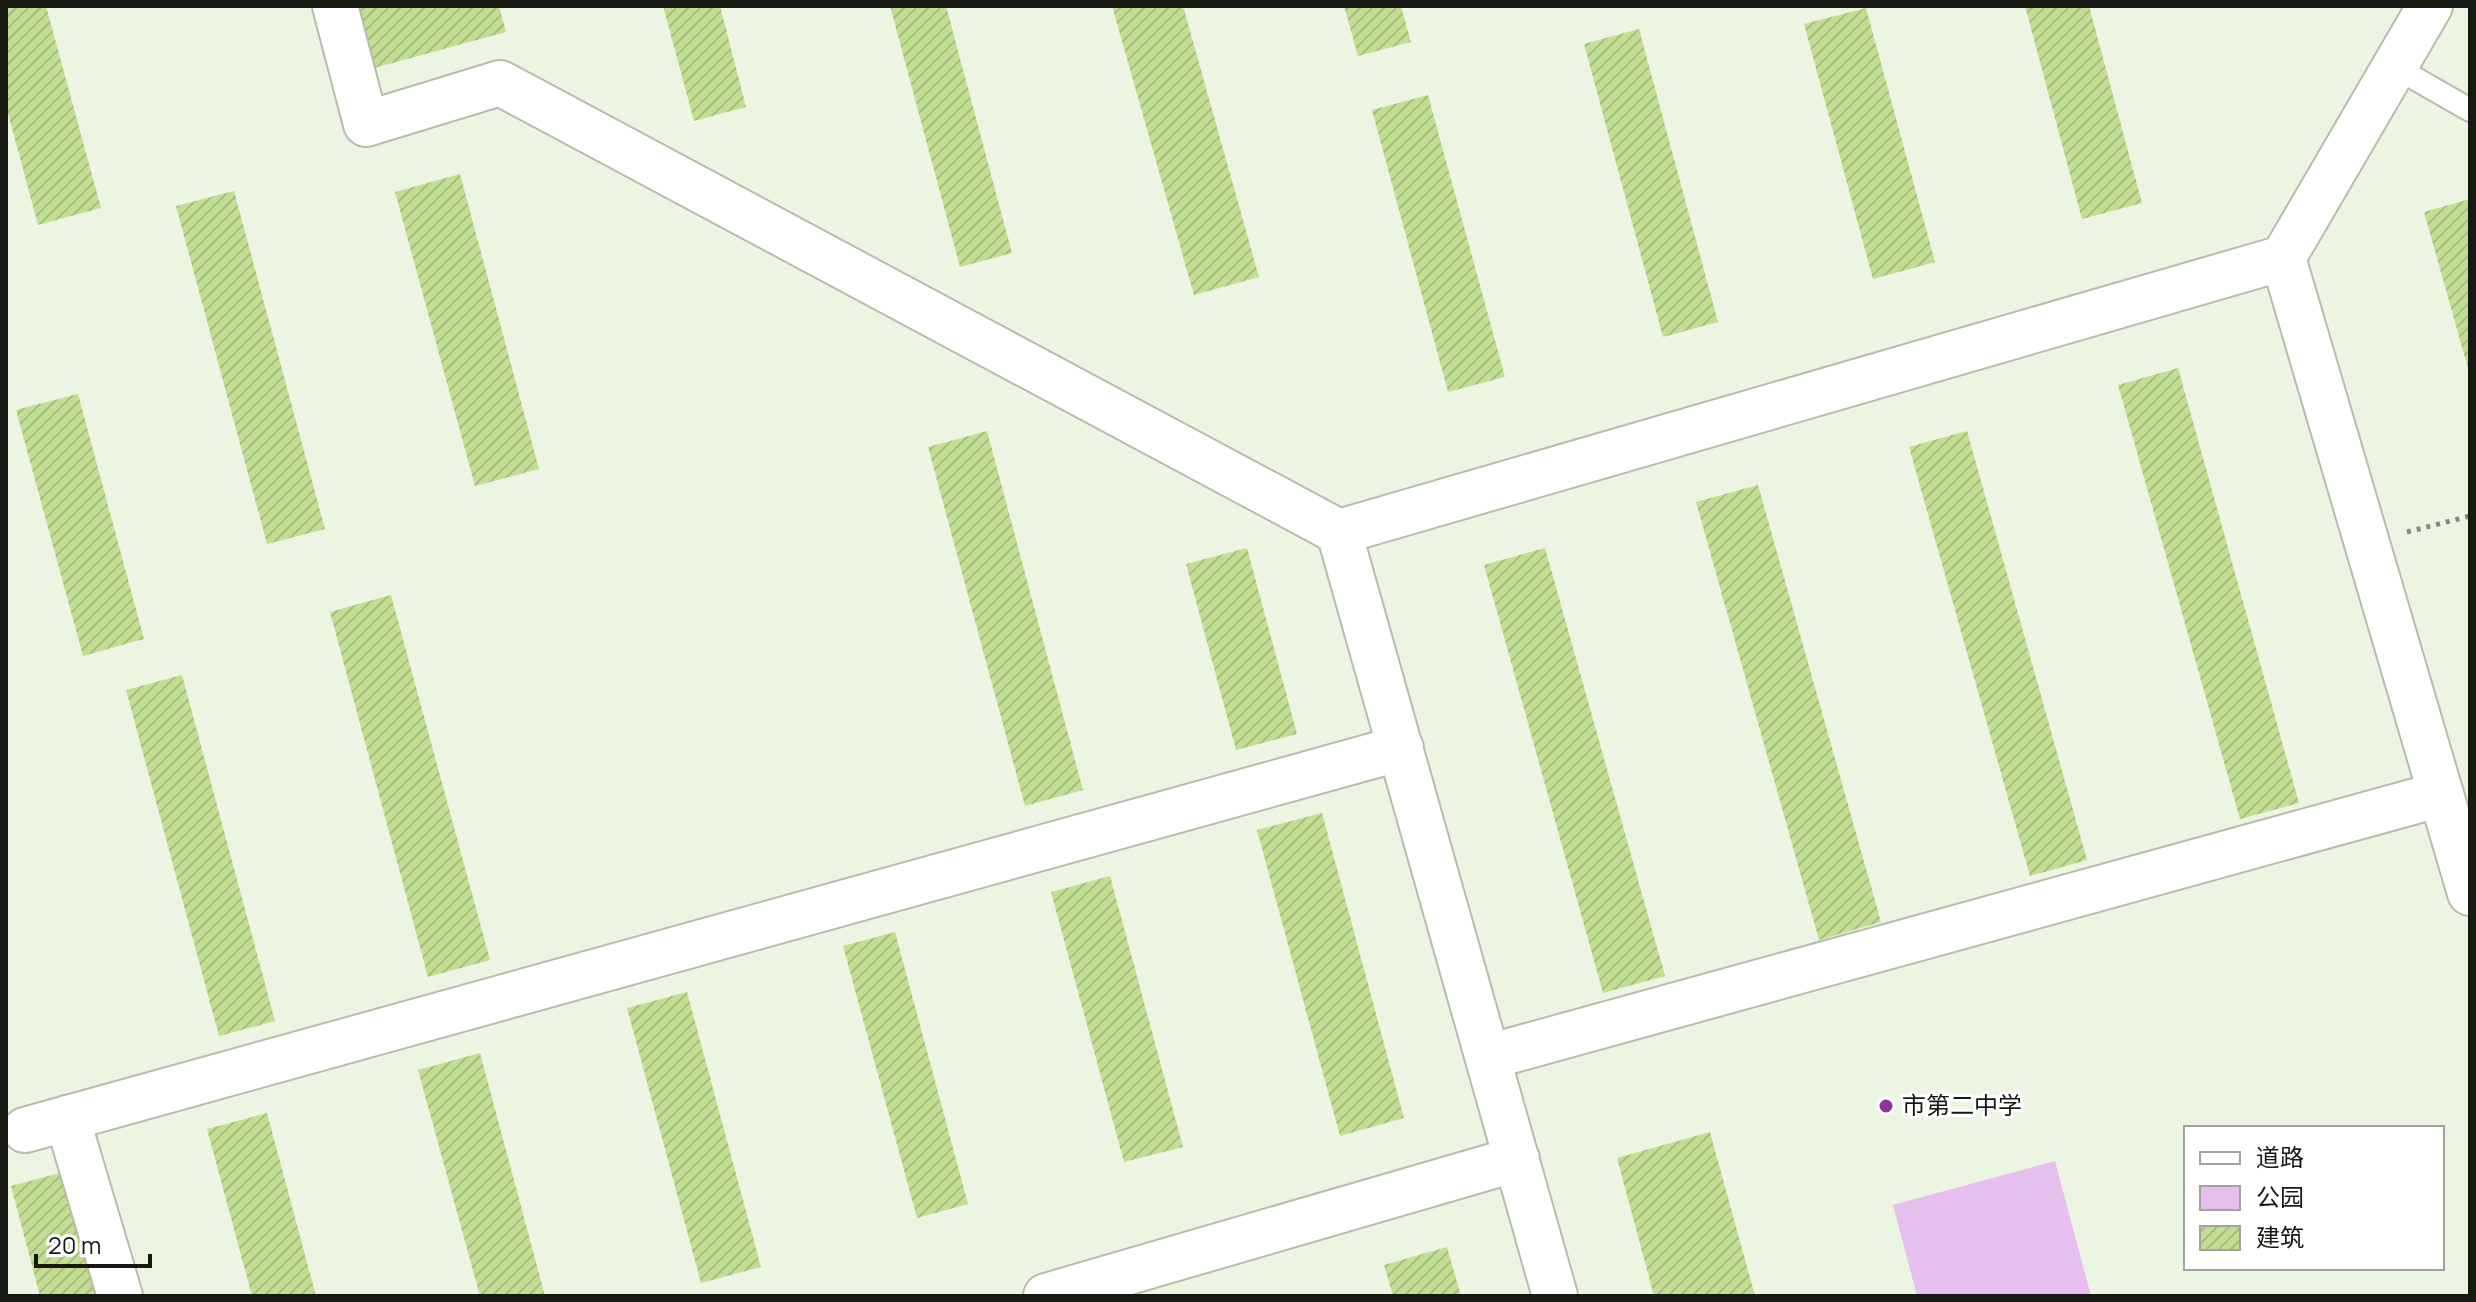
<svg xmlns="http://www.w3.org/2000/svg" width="2476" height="1302" viewBox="0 0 2476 1302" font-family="Manrope,'Noto Sans SC',sans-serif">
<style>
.green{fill:#e7bfef}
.building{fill:url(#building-hatch)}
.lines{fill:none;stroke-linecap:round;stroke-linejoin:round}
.service-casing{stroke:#b6bdaa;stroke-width:26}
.minor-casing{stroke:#b6bdaa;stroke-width:48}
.path{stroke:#848a7c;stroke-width:5;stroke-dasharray:4 6;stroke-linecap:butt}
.service{stroke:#fff;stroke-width:22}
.minor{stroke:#fff;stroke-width:44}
.poi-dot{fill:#8f349f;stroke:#fff;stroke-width:3}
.labels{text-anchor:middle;stroke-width:6;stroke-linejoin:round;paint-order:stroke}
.poi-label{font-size:24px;fill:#161912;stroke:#fff;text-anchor:start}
</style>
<defs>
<pattern id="building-hatch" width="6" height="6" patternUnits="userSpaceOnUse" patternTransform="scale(2)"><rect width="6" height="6" fill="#c2de93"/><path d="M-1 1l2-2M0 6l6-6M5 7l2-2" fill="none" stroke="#a6be7e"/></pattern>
</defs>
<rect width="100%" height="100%" fill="#ecf5e1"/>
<polygon class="green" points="2055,1161 2091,1296 1917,1296 1893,1205"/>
<g class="building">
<polygon points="6,6 46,6 101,208 38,225 6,106"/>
<polygon points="350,6 499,6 506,32 367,70"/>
<polygon points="663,6 720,6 746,107 694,121"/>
<polygon points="890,6 946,6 1012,253 960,267"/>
<polygon points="1112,6 1183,6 1259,277 1194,295"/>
<polygon points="1344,6 1401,6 1411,42 1358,56"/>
<polygon points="2025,6 2089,6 2142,203 2082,219"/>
<polygon points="1866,8 1935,262 1873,279 1804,24"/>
<polygon points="1639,29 1718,322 1663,337 1584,44"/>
<polygon points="1428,95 1505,377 1448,392 1372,110"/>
<polygon points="460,174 539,469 475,486 395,192"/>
<polygon points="234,191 325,529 267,544 176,206"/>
<polygon points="2470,199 2470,372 2469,372 2424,212"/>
<polygon points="2178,368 2299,803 2240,819 2118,385"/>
<polygon points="78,394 144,639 83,656 16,410"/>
<polygon points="987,431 1083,790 1025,806 928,447"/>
<polygon points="1967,431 2087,860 2030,876 1909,447"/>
<polygon points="1758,485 1881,922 1819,940 1696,502"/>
<polygon points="1247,548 1297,734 1236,750 1186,564"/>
<polygon points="1545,548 1665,976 1603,993 1484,565"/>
<polygon points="391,595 490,960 428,977 330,612"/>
<polygon points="182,675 275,1021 219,1036 126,690"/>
<polygon points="1322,813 1404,1118 1340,1136 1257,830"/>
<polygon points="1110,876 1183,1147 1124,1162 1051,892"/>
<polygon points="895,932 968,1204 917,1218 843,946"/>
<polygon points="687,992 761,1267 701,1283 627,1008"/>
<polygon points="480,1053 545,1296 480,1296 418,1070"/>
<polygon points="267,1113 316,1296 252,1296 207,1129"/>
<polygon points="1710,1132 1755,1296 1654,1296 1617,1158"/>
<polygon points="67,1171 101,1296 40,1296 11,1186"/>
<polygon points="1447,1247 1461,1296 1393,1296 1384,1265"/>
</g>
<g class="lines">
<g class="service-casing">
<polyline id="service" points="2395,67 2470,110"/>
</g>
<g class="minor-casing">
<g id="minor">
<polyline points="335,6 366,124 500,83 1339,532 1555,1296"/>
<polyline points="2283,258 2470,893"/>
<polyline points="1339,532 2283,258 2430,6"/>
<polyline points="1488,1057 2441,794"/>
<polyline points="67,1118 120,1296"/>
<polyline points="25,1130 1401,748"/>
<polyline points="1046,1296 1517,1159"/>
</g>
</g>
<polyline class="path" points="2407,532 2470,516"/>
<use href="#service" class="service"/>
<use href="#minor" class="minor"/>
</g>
<circle class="poi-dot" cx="1886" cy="1106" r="8"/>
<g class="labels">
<g class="poi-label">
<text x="1902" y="1114">市第二中学</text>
</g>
</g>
<rect width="2476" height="1302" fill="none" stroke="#161912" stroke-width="16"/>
<rect x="2184" y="1126" width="260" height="144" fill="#ffffff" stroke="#a2a3a0" stroke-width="2"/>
<rect x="2200" y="1152" width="40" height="12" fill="#ffffff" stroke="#a2a3a0" stroke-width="2"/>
<text x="2256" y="1166" font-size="24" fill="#161912">道路</text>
<rect x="2200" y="1186" width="40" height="24" fill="#e7bfef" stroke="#a2a3a0" stroke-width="2"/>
<text x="2256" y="1206" font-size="24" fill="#161912">公园</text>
<rect x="2200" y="1226" width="40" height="24" fill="url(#building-hatch)" stroke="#a2a3a0" stroke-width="2"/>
<text x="2256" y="1246" font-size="24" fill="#161912">建筑</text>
<path d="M36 1254v12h114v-12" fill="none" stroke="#161912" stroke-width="4"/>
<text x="48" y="1254" font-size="24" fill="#161912" stroke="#ffffff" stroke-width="6" paint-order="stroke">20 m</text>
</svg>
